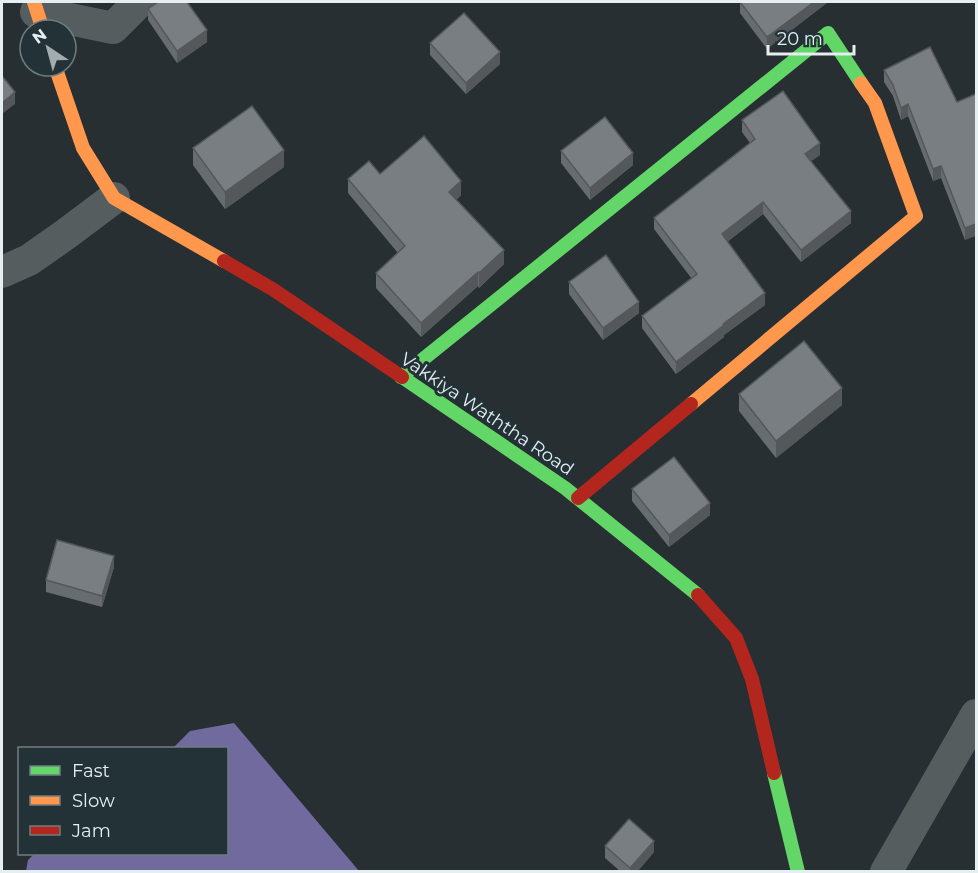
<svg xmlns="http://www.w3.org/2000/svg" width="978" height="873" viewBox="0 0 978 873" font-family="Montserrat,sans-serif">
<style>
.water{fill:#706a9f}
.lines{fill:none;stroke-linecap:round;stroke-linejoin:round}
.street{stroke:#565d5f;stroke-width:32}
.fast{stroke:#63d668;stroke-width:14}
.slow{stroke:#ff974d;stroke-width:14}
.jam{stroke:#b3261e;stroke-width:14}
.wall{fill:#676c70}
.shaded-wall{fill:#54585b}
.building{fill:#787e82;stroke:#54585b;stroke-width:1.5}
.labels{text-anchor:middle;stroke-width:6;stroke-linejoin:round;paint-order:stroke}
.street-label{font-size:18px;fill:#e5eef1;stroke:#223237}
</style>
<rect width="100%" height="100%" fill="#272f32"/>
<polygon class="water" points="234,723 359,871 26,871 28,860 34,854 226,854 226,748 173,748 190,731"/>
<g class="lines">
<g class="street">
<polyline points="36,12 113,28 139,2"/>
<polyline points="2,272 29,260 66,234 114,198"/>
<polyline points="886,872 976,715"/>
</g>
<g class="fast">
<polyline points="401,377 828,33 861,83"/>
<polyline points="402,377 565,488 698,595"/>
<polyline points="774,773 798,872"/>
</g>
<g class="slow">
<polyline points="34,2 43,30"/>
<polyline points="55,66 83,148 114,198 224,261"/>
<polyline points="691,404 916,216 875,103 861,83"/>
</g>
<g class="jam">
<polyline points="224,261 274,290 402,377"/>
<polyline points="578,498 691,404"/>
<polyline points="698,595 736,638 752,679 774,773"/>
</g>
</g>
<g class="wall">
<polygon points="740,2 828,2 767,49 740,13"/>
<polygon points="148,9 207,42 177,63 148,20"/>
<polygon points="430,43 500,64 466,94 430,55"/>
<polygon points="884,70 957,102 976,94 965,240 941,178 933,181 908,116 901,120 893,96 884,82"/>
<polygon points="742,120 820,155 811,161 851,223 801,262 763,214 727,242 765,305 724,335 724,337 676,374 642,328 642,316 692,279 654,229 654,218 750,143 742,132"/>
<polygon points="193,148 284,167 225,209 193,165"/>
<polygon points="561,151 633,165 590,200 561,163"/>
<polygon points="380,174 461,195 456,200 504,264 479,288 478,286 421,337 376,288 376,273 398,253 348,193 348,179"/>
<polygon points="569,282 639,313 603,340 569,294"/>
<polygon points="739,394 842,405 776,458 739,411"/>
<polygon points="632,489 710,515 669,547 632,501"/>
<polygon points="114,567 102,607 46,592 46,580"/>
<polygon points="605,846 654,852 637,872 621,872 605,858"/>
</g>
<g class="shaded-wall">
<polygon points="814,2 828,2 767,49 767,37"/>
<polygon points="207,30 207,42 177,63 177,51"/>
<polygon points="500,52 500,64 466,94 466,83"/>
<polygon points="15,92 15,104 2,114 2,103"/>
<polygon points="908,104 908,116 901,120 901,108"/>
<polygon points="820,143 820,155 805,165 805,154"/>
<polygon points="284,150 284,167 225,209 225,192"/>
<polygon points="633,153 633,165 590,200 590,188"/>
<polygon points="941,166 941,178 933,181 933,169"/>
<polygon points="461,181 461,195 449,206 449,192"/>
<polygon points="763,202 763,214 722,246 722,234"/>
<polygon points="851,211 851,223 801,262 801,250"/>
<polygon points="976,224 976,236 965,240 965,228"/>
<polygon points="504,250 504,264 479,288 479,273"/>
<polygon points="478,272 478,286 421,337 421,323"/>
<polygon points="765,293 765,305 724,335 724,337 676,374 676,362 723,324"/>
<polygon points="639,302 639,313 603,340 603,328"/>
<polygon points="842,388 842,405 776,458 776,441"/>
<polygon points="710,503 710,515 669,547 669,535"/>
<polygon points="114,556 114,567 102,607 102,596"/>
<polygon points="654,841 654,852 637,872 630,872 630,868"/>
</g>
<g class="building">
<polygon points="158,2 187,2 207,30 177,51 148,9"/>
<polygon points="740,2 814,2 767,37"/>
<polygon points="464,13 500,52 466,83 430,43"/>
<polygon points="930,47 957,102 976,94 976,224 965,228 941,166 933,169 908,104 901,108 893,85 884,70"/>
<polygon points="2,76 15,92 2,103"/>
<polygon points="783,91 820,143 805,154 851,211 801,250 763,202 722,234 765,293 723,324 724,325 676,362 642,316 697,274 654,218 755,139 742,120"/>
<polygon points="252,106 284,150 225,192 193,148"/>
<polygon points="605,117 633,153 590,188 561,151"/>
<polygon points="424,136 461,181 449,192 504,250 479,273 478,272 421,323 376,273 405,246 348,179 369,161 380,174"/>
<polygon points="606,255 639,302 603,328 569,282"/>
<polygon points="804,341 842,388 776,441 739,394"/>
<polygon points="674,457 710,503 669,535 632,489"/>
<polygon points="57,540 114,556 102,596 46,580"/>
<polygon points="629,819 654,841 630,868 605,846"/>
</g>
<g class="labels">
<g class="street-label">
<text transform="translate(487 414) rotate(34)" y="6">Vakkiya Waththa Road</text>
</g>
</g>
<rect width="978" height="873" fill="none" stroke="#e5eef1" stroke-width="6"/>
<rect x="18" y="747" width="210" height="108" fill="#223237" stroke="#707d81" stroke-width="1.5"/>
<rect x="30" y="766" width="30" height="9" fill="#63d668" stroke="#707d81" stroke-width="1.5"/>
<text x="72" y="777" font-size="18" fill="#e5eef1">Fast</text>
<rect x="30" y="796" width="30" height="9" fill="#ff974d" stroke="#707d81" stroke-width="1.5"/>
<text x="72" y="807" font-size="18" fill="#e5eef1">Slow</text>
<rect x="30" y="826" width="30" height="9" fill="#b3261e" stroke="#707d81" stroke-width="1.5"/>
<text x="72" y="837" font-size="18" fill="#e5eef1">Jam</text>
<g transform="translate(48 48) rotate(324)"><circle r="28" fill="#223237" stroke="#707d81" stroke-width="1.5"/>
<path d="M0-4.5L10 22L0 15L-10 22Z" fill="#a2abae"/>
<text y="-9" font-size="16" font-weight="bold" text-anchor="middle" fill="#e5eef1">N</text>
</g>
<path d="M768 45v9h86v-9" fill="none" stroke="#e5eef1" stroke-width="3"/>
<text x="777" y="45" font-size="18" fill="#e5eef1" stroke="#223237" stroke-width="4.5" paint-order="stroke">20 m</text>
</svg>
